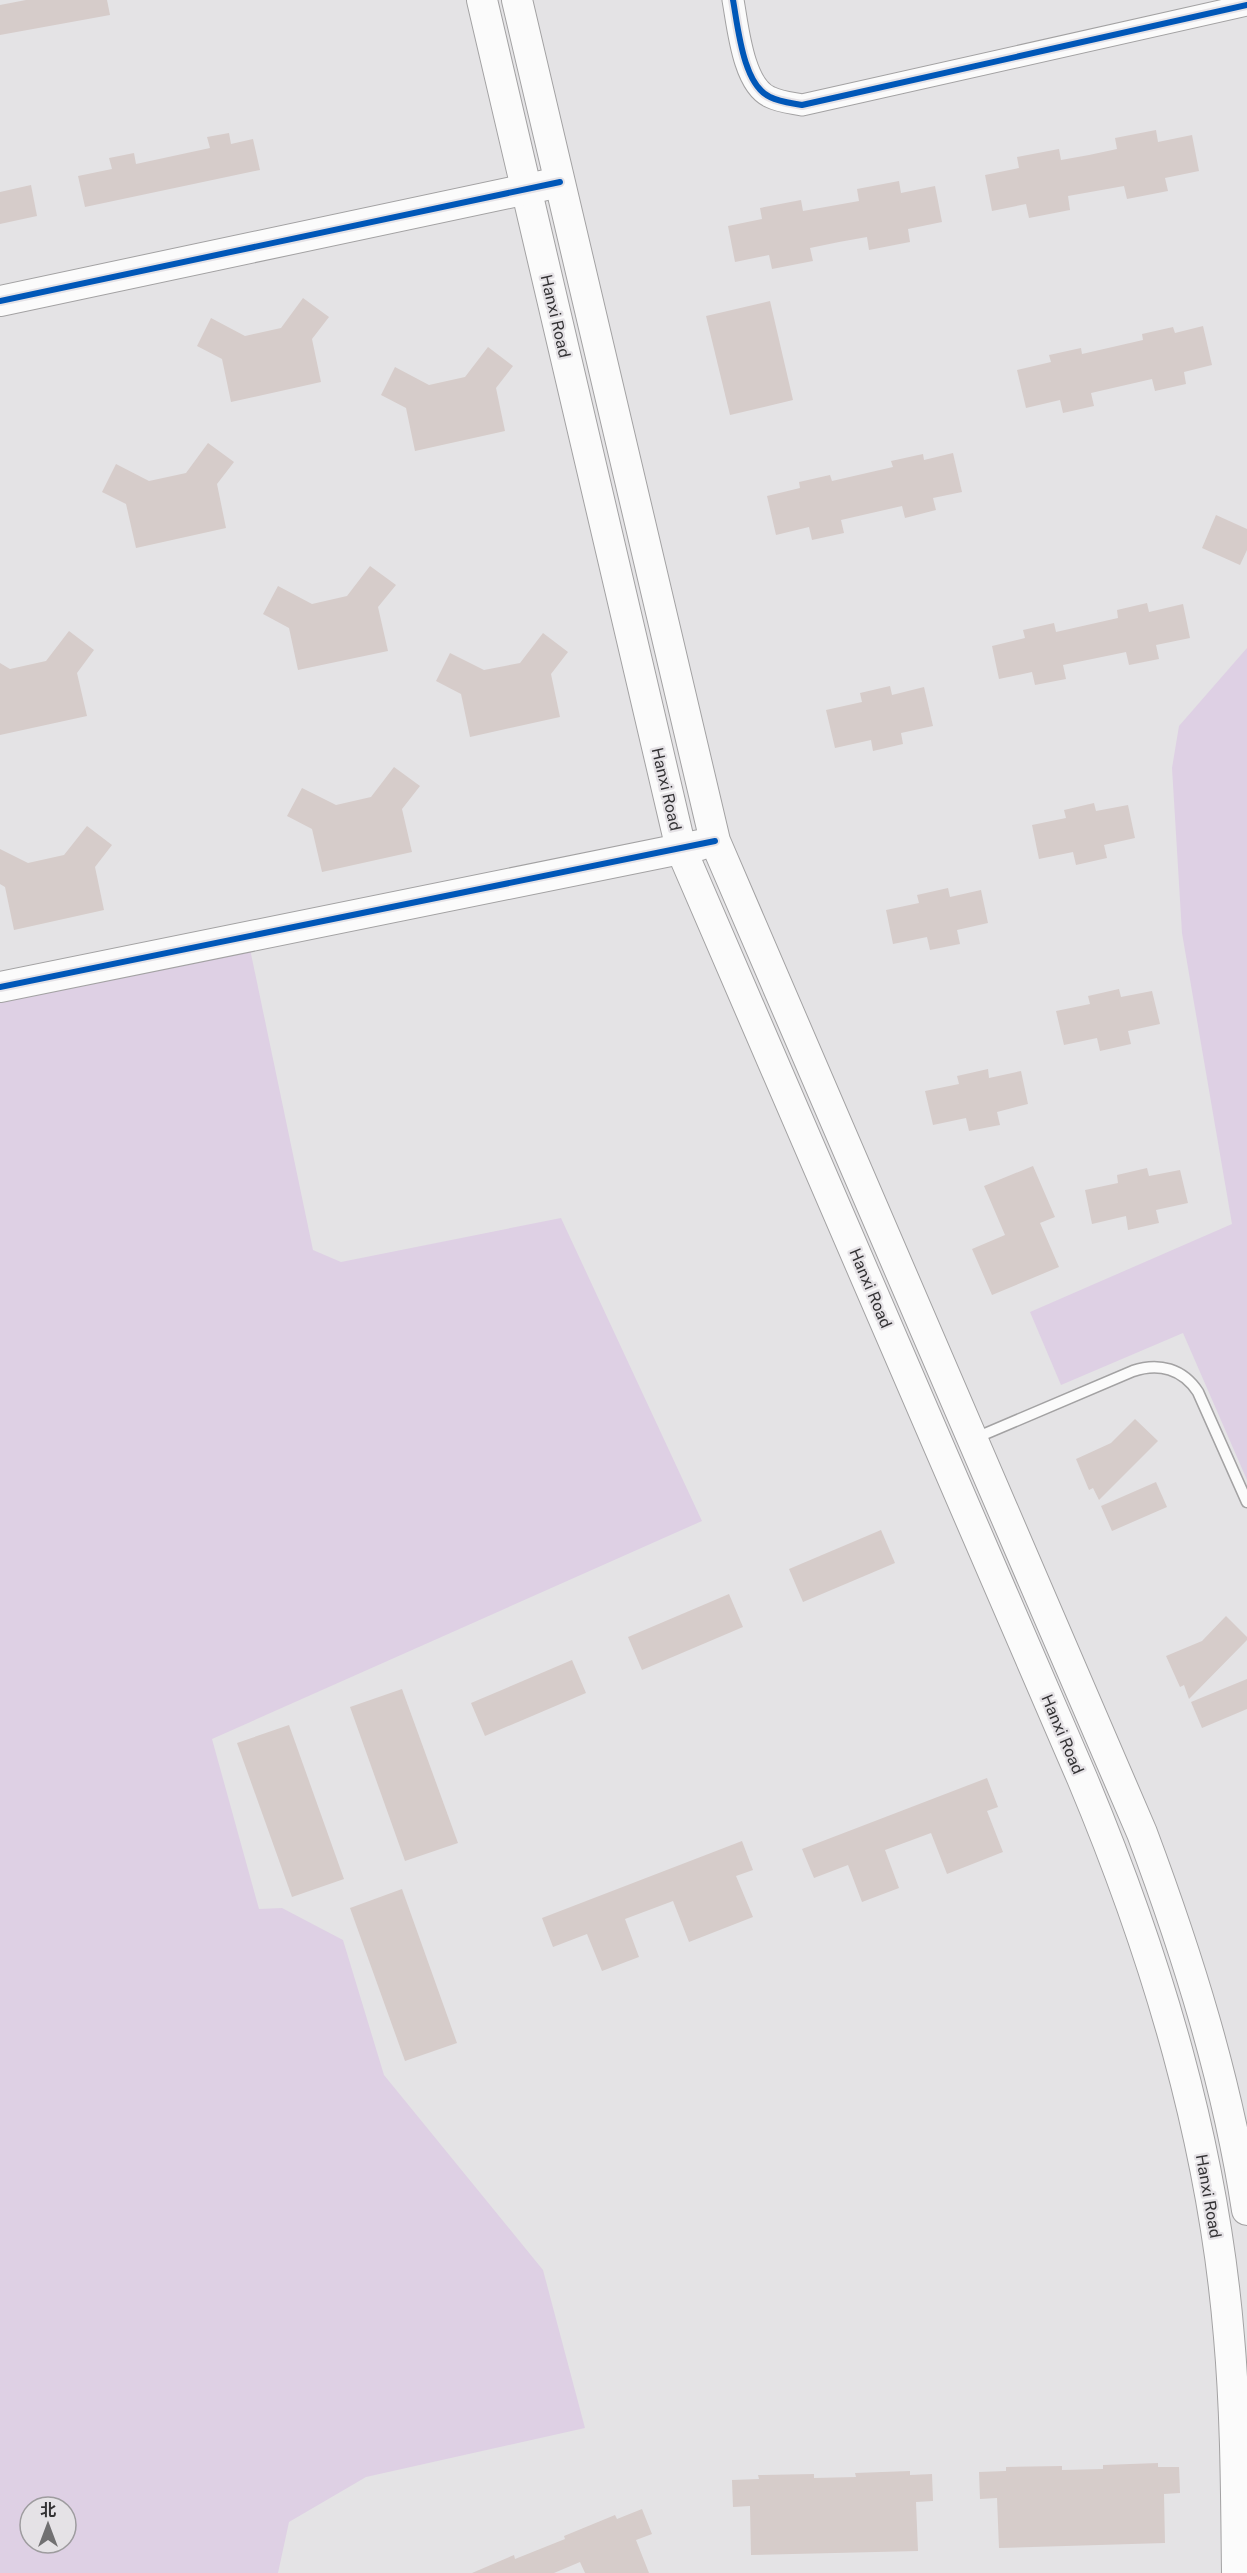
<svg xmlns="http://www.w3.org/2000/svg" width="1247" height="2573" viewBox="0 0 1247 2573" font-family="'Public Sans','Noto Sans SC',sans-serif">
<style>
.green{fill:#ded0e4;fill-rule:evenodd}
.building{fill:#d6ccca}
.lines{fill:none;stroke-linecap:round;stroke-linejoin:round}
.lane-casing{stroke:#a3a2a3;stroke-width:13}
.street-casing{stroke:#a3a2a3;stroke-width:23}
.secondary-casing{stroke:#a3a2a3;stroke-width:32}
.lane{stroke:#fbfbfb;stroke-width:10}
.street{stroke:#fbfbfb;stroke-width:21}
.secondary{stroke:#fbfbfb;stroke-width:30}
.cycleway-casing{stroke:#e5e2e6;stroke-width:10}
.cycleway{stroke:#0057b8;stroke-width:6}
.labels{text-anchor:middle;stroke-width:4.5;stroke-linejoin:round;paint-order:stroke}
.street-label{font-size:16px;fill:#333234;stroke:#e5e2e6}
</style>
<rect width="100%" height="100%" fill="#e4e3e5"/>
<g class="green">
<polygon points="1247,648 1247,1480 1183,1333 1061,1385 1030,1312 1232,1224 1182,933 1172,768 1179,726"/>
<path d="M250,949l63,301 28,12 220,-44 141,303 -490,218 47,170 23,-1 61,32 41,135 159,195 42,158 -219,49 -77,45 -11,51h-278v-1573zM30,2507h36v36h-36z"/>
</g>
<g class="building">
<polygon points="26,0 107,0 110,15 0,35 0,5"/>
<polygon points="1156,130 1158,142 1192,135 1199,171 1165,178 1168,191 1127,199 1124,186 1068,196 1070,210 1029,218 1026,204 992,211 985,175 1019,168 1017,157 1059,149 1061,160 1089,155 1117,149 1115,138"/>
<polygon points="229,133 231,144 253,139 260,170 85,207 78,176 112,169 109,158 134,153 136,164 210,148 207,137"/>
<polygon points="899,181 901,193 935,186 942,222 908,229 910,242 869,250 867,237 839,242 810,248 813,261 772,269 769,255 735,262 728,226 762,219 760,208 801,200 803,211 859,201 857,189"/>
<polygon points="31,185 37,216 0,224 0,192"/>
<polygon points="303,298 329,317 312,339 321,382 231,402 222,359 197,346 211,318 245,336 281,328"/>
<polygon points="770,301 793,400 730,415 706,316"/>
<polygon points="1203,326 1212,365 1184,372 1186,384 1155,391 1152,379 1091,393 1094,406 1063,413 1060,400 1026,408 1017,370 1051,362 1049,355 1081,348 1082,354 1143,340 1142,334 1173,327 1175,333"/>
<polygon points="488,347 513,366 496,388 505,431 415,451 406,408 381,395 395,367 429,385 465,377"/>
<polygon points="208,443 234,462 217,484 226,528 136,548 126,504 102,492 116,464 149,481 186,473"/>
<polygon points="953,453 962,492 933,498 936,510 905,518 902,506 841,520 844,533 812,540 809,527 776,535 767,496 800,488 799,482 830,475 832,481 893,467 891,461 923,454 924,460"/>
<polygon points="1216,515 1247,529 1247,550 1240,565 1202,548"/>
<polygon points="370,566 396,585 378,607 388,651 298,670 289,628 263,614 278,586 312,604 347,596"/>
<polygon points="1147,603 1149,612 1183,604 1190,638 1156,645 1159,659 1129,665 1126,652 1063,665 1066,679 1035,685 1032,672 999,679 992,646 1025,638 1023,630 1054,623 1056,632 1118,618 1117,610"/>
<polygon points="69,631 94,650 77,673 87,716 0,735 0,663 10,669 46,661"/>
<polygon points="543,633 568,652 551,674 560,717 470,737 461,694 436,681 450,653 484,670 520,663"/>
<polygon points="890,686 892,695 924,687 933,726 901,733 903,744 873,751 871,740 835,748 826,710 862,702 860,693"/>
<polygon points="394,767 420,786 402,809 412,852 322,872 312,829 287,816 302,788 336,805 371,797"/>
<polygon points="1094,803 1096,811 1128,805 1135,838 1104,845 1107,858 1076,865 1073,852 1039,859 1032,825 1066,818 1064,810"/>
<polygon points="87,826 112,845 95,867 104,910 14,930 5,887 0,884 0,849 28,863 64,855"/>
<polygon points="948,888 950,897 981,890 988,923 957,930 960,944 930,950 927,937 893,944 886,910 919,903 917,895"/>
<polygon points="1119,989 1121,997 1152,991 1160,1024 1128,1031 1131,1044 1100,1051 1097,1038 1064,1045 1056,1011 1090,1004 1088,996"/>
<polygon points="988,1069 989,1078 1021,1071 1028,1104 997,1112 1000,1125 969,1131 966,1118 933,1125 925,1091 959,1084 957,1076"/>
<polygon points="1033,1166 1055,1217 1040,1223 1059,1267 992,1295 972,1249 1005,1235 984,1186"/>
<polygon points="1147,1168 1149,1176 1180,1170 1188,1203 1156,1210 1159,1223 1128,1230 1126,1216 1092,1224 1085,1190 1118,1183 1117,1175"/>
<polygon points="1135,1419 1158,1441 1099,1500 1093,1488 1089,1490 1076,1459 1111,1443"/>
<polygon points="1156,1482 1167,1507 1112,1531 1101,1506"/>
<polygon points="881,1530 895,1563 803,1602 789,1569"/>
<polygon points="729,1594 743,1627 642,1670 628,1637"/>
<polygon points="1226,1616 1247,1637 1247,1640 1189,1699 1184,1685 1180,1687 1166,1656 1202,1641"/>
<polygon points="572,1660 586,1693 485,1736 471,1703"/>
<polygon points="1247,1679 1247,1709 1202,1728 1191,1702"/>
<polygon points="402,1689 458,1843 405,1861 350,1707"/>
<polygon points="289,1725 344,1879 292,1897 237,1743"/>
<polygon points="987,1778 998,1807 987,1811 1003,1852 947,1874 931,1833 885,1850 899,1888 862,1902 848,1865 814,1878 802,1849"/>
<polygon points="742,1841 753,1870 736,1876 753,1917 689,1942 673,1901 625,1919 639,1957 602,1971 587,1934 553,1947 542,1918"/>
<polygon points="402,1889 457,2043 405,2061 350,1908"/>
<polygon points="1158,2463 1158,2467 1179,2467 1180,2493 1164,2494 1165,2543 999,2548 997,2498 980,2499 979,2472 1006,2471 1006,2467 1062,2466 1062,2470 1103,2469 1103,2465"/>
<polygon points="910,2471 910,2475 932,2474 933,2501 916,2502 918,2551 751,2555 750,2506 733,2507 732,2480 759,2479 758,2475 814,2474 814,2478 856,2477 855,2473"/>
<polygon points="642,2509 652,2534 636,2540 649,2573 585,2573 580,2562 554,2573 472,2573 514,2555 515,2559 565,2539 564,2536 615,2515 617,2519"/>
</g>
<g class="lines">
<g class="lane-casing">
<path id="lane" d="M973,1439l160,-68c26,-9 50,-2 65,21l49,110"/>
</g>
<g class="street-casing">
<path id="street" d="M733,0c5,27 10,85 37,97 10,5 22,6 32,8l445,-100"/>
</g>
<g class="secondary-casing">
<g id="secondary">
<path d="M482,0l199,849 401,929c75,179 131,365 147,559 7,79 7,157 8,236"/>
<path d="M517,0l198,841 427,992c46,123 85,247 105,377"/>
<polyline points="0,301 546,185"/>
<polyline points="0,987 700,845"/>
</g>
</g>
<use href="#lane" class="lane"/>
<use href="#street" class="street"/>
<use href="#secondary" class="secondary"/>
<g class="cycleway-casing">
<g id="cycleway">
<path d="M733,0c5,27 10,85 37,97 10,5 22,6 32,8l445,-100"/>
<polyline points="0,301 560,182"/>
<polyline points="0,987 715,841"/>
</g>
</g>
<use href="#cycleway" class="cycleway"/>
</g>
<g class="labels">
<g class="street-label">
<text transform="translate(556 316) rotate(77)" y="6">Hanxi Road</text>
<text transform="translate(667 789) rotate(77)" y="6">Hanxi Road</text>
<text transform="translate(871 1288) rotate(67)" y="6">Hanxi Road</text>
<text transform="translate(1063 1734) rotate(67)" y="6">Hanxi Road</text>
<text transform="translate(1209 2196) rotate(80)" y="6">Hanxi Road</text>
</g>
</g>
<g transform="translate(48 2525)"><circle r="28" fill="#e5e2e6" stroke="#9e9c9f" stroke-width="1.5"/>
<path d="M0-4.5L10 22L0 15L-10 22Z" fill="#717072"/>
<text y="-9" font-size="16" font-weight="bold" text-anchor="middle" fill="#333234">北</text>
</g>
</svg>
